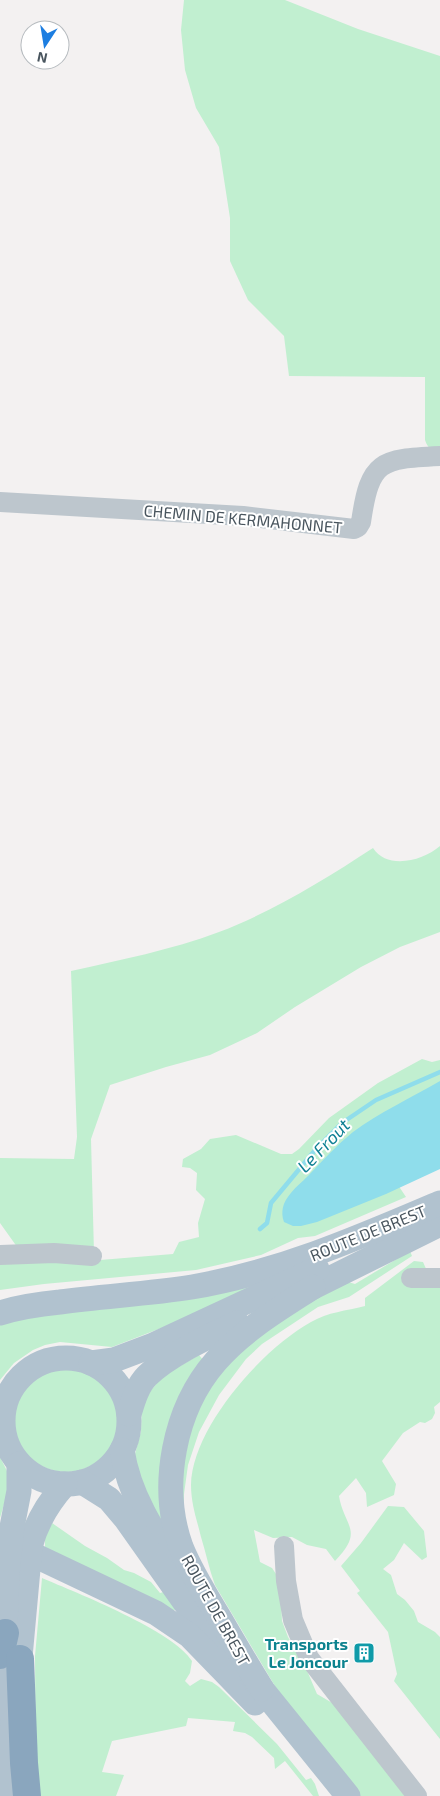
<svg xmlns="http://www.w3.org/2000/svg" width="440" height="1796" viewBox="0 0 440 1796" font-family="'Exo 2',sans-serif">
<style>
.green{fill:#c1efd0}
.water{fill:#8fddeb}
.lines{fill:none;stroke-linecap:round;stroke-linejoin:round}
.stream{stroke:#8fddeb;stroke-width:4.5}
.minor{stroke:#bdc6cd;stroke-width:20}
.major{stroke:#b1c2cf;stroke-width:25}
.highway{stroke:#8aa6be;stroke-width:28}
.labels{text-anchor:middle;stroke-width:4;stroke-linejoin:round;paint-order:stroke}
.street-label{font-size:16px;fill:#49555e;stroke:#fff}
.culture-label{font-size:16px;font-weight:bold;fill:#0d838f;stroke:#fff;text-anchor:end}
.water-label{font-size:18px;font-style:italic;fill:#0f8094;stroke:#fff}
</style>
<rect width="100%" height="100%" fill="#f3f1f1"/>
<g class="green">
<path d="M184,0h101l73,29 82,27v394c-9,0 -12,-1 -15,-10v-63l-136,-1 -5,-40 -36,-36 -18,-39v-43l-11,-71 -23,-39 -11,-38 -4,-40z"/>
<path d="M440,846v86l-40,15 -39,20 -66,40 -38,26 -47,22 -44,12 -56,18 -19,54 3,114 -74,-2 -20,-28v-65l74,1 3,-22 -6,-166c49,-11 100,-21 148,-39 55,-21 105,-52 154,-84 14,22 50,13 67,-2z"/>
<polygon points="422,1059 432,1062 440,1060 440,1081 398,1185 406,1197 315,1236 298,1238 261,1255 196,1270 44,1284 0,1290 0,1261 88,1261 173,1254 179,1242 199,1237 198,1223 205,1199 196,1190 197,1173 190,1168 182,1167 183,1159 201,1149 210,1139 236,1135 281,1154 292,1154 299,1149 329,1118 378,1083"/>
<polygon points="410,1251 412,1256 349,1297 318,1307 262,1344 246,1359 219,1395 199,1432 188,1465 184,1494 184,1506 176,1501 198,1394 267,1324 348,1282 355,1284"/>
<path d="M414,1261l9,1 4,9 13,10v121l-6,5 1,6 -3,6 -7,4 -5,-1 -17,11 -21,28 14,23 -2,11 -27,12 -1,-14 -10,-15 -17,18c5,31 26,34 -4,65l-9,-12 -19,-4 -15,-8 -19,1 -19,-8 6,32 12,6 8,12 2,41 6,16 17,29 12,28 17,10 71,92h-46l-80,-103 -64,-108c-6,-16 -9,-32 -14,-48 -4,-17 -10,-33 -10,-52 1,-57 71,-136 120,-163 17,-10 35,-11 54,-16v-8z"/>
<polygon points="270,1286 112,1347 60,1342 45,1345 33,1350 14,1363 0,1380 0,1320 232,1287"/>
<polygon points="199,1355 204,1361 186,1389 170,1540 136,1474 135,1454 141,1431 142,1401 163,1376"/>
<circle cx="66" cy="1420" r="52"/>
<polygon points="0,1457 9,1475 10,1484 0,1518"/>
<polygon points="388,1506 404,1507 424,1531 427,1557 422,1560 404,1543 394,1560 383,1569 391,1575 397,1594 405,1600 414,1611 418,1622 435,1632 440,1637 440,1739 394,1681 397,1674 388,1632 357,1593 360,1591 341,1566 361,1543"/>
<polygon points="52,1523 85,1546 107,1558 124,1570 134,1573 151,1582 160,1593 167,1591 179,1605 170,1615 45,1553 45,1538"/>
<path d="M42,1578c35,15 132,53 150,83l-2,12 -5,8 5,5 11,-7 11,3 7,5 58,57 29,36 5,-2 4,6 4,12h-6l-28,-35 -10,8 -1,-11 -22,-21 -7,-4 -12,-2 2,-9 -47,-4 -2,8 -74,15 -10,31 22,3 -8,21h-80l-1,-140z"/>
</g>
<path class="water" d="M440,1081v88l-54,25 -69,28 -16,4h-8l-9,-4c-7,-21 11,-33 25,-47 14,-15 28,-30 44,-43 27,-20 58,-34 87,-51z"/>
<g class="lines">
<polyline class="stream" points="260,1229 267,1223 271,1203 316,1149 342,1123 376,1100 440,1072"/>
<g class="minor">
<path d="M0,502l243,14 111,13 4,-2 3,-5c9,-62 19,-63 79,-66"/>
<polyline points="0,1255 54,1253 92,1256"/>
<polyline points="411,1278 440,1278"/>
<polyline points="0,1397 11,1390"/>
<polyline points="0,1434 5,1437"/>
<polyline points="284,1546 286,1581 293,1620 309,1658 417,1796"/>
</g>
<g class="major">
<polyline points="301,1293 440,1224"/>
<path d="M0,1313c19,-6 40,-9 60,-11 44,-6 88,-8 132,-15 88,-15 166,-49 248,-84"/>
<circle cx="66" cy="1421" r="63"/>
<polyline points="91,1363 114,1360 151,1346 317,1269"/>
<path d="M129,1414c4,-13 8,-28 18,-38 21,-21 63,-40 90,-53"/>
<path d="M122,1450c7,47 34,86 59,124"/>
<polyline points="82,1482 109,1499 126,1519 230,1666"/>
<polyline points="0,1539 156,1613 190,1636 255,1703"/>
<polyline points="252,1677 348,1796"/>
<path d="M18,1679l12,-132c6,-25 18,-44 35,-63"/>
<path d="M262,1689c-15,-24 -29,-48 -43,-72 -14,-23 -28,-45 -38,-70 -22,-61 -7,-138 35,-186 27,-31 63,-52 97,-74"/>
<polyline points="1,1740 7,1575 12,1527 19,1491 19,1464"/>
<polyline points="0,1796 10,1755 13,1721"/>
</g>
<g class="highway">
<polyline points="0,1655 5,1633"/>
<polyline points="20,1659 24,1763 27,1796"/>
</g>
</g>
<defs>
<g id="building-square" transform="scale(1.125)"><rect x="-9" y="-9" width="18" height="18" rx="4" fill="#0f9aa8" stroke="#fff"/><path d="M-4-6H4V6H1V3H-1V6H-4ZM-2.5-4.3h1.7v1.8h-1.7ZM.8-4.3h1.7v1.8H.8ZM-2.5-1h1.7V.8h-1.7ZM.8-1h1.7V.8H.8Z" fill="#fff"/></g>
</defs>
<g fill-rule="evenodd">
<use href="#building-square" x="364" y="1653"/>
</g>
<g class="labels">
<g class="street-label">
<text transform="translate(243 519) rotate(5)" y="6">CHEMIN DE KERMAHONNET</text>
<text transform="translate(368 1233) rotate(-22)" y="6">ROUTE DE BREST</text>
<text transform="translate(216 1610) rotate(61)" y="6">ROUTE DE BREST</text>
</g>
<g class="culture-label">
<text x="348" y="1650">Transports<tspan x="348" dy="18">Le Joncour</tspan></text>
</g>
<g class="water-label">
<text transform="translate(324 1146) rotate(-46)" y="6">Le Frout</text>
</g>
</g>
<g transform="translate(45 45) rotate(192)"><circle r="24" fill="#ffffff" stroke="#b6bbbf"/>
<path d="M0-4L9 19L0 12L-9 19Z" fill="#1d7ee1"/>
<text y="-8" font-size="14" font-weight="bold" text-anchor="middle" fill="#49555e">N</text>
</g>
</svg>
